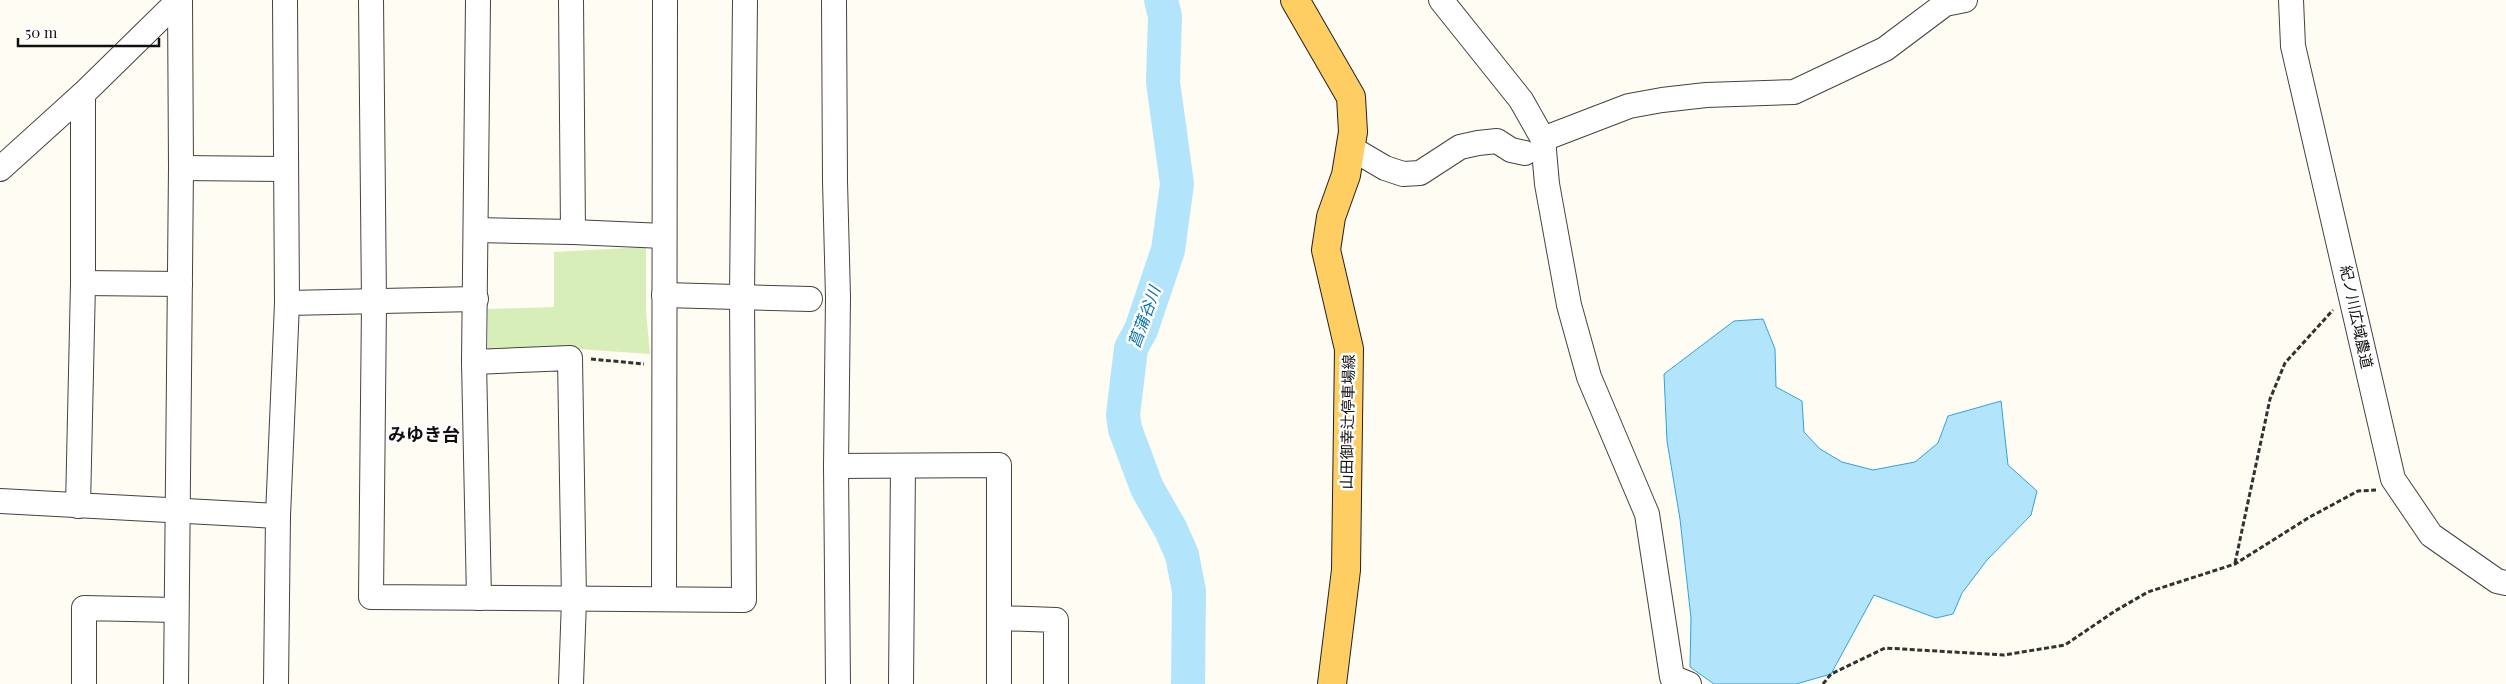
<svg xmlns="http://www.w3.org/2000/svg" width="2506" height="684" viewBox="0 0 2506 684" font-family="'Playfair Display','Noto Sans JP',serif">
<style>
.green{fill:#d8eeb8}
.water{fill:#b2e5fc;stroke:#32a2da}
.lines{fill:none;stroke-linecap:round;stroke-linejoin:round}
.river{stroke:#b2e5fc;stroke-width:34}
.minor-casing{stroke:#434343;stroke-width:26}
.major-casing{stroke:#212121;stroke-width:30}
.path{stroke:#323232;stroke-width:3;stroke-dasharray:5 2.5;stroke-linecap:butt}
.minor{stroke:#fff;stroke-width:24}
.major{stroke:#ffce63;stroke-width:28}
.labels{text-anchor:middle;stroke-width:5;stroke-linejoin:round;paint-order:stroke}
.street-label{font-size:15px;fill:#101010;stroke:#fff}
.water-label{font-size:16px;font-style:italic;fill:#0c73af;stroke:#fff}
.quarter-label{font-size:18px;font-weight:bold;fill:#101010;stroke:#fff}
</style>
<rect width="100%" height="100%" fill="#fffcf3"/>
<polygon class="green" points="646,247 646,311 650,354 563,348 488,352 488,309 554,307 554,252"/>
<polygon class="water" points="1763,319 1775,349 1776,387 1802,401 1804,432 1820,449 1842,462 1873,470 1915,462 1938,443 1948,416 2001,401 2008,465 2037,491 2031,515 1987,560 1962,593 1953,614 1936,618 1874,595 1831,674 1796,684 1714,684 1690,667 1691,618 1680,519 1667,441 1664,374 1734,321"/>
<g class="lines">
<polyline class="river" points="1161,0 1165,16 1163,82 1177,184 1168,250 1141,330 1131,348 1123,415 1125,429 1147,488 1171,530 1182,555 1189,591 1188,684"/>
<g class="minor-casing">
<g id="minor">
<polyline points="371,0 374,303 371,597 744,600 742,296 745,0"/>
<polyline points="478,0 474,362 479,598"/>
<polyline points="834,0 835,181 838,297 836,466 838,684"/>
<polyline points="1441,0 1521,100 1543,139 1547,184 1569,305 1589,377 1647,514 1672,677 1689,684"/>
<polyline points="2291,0 2293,46 2393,479 2431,535 2497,581 2506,583"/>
<polyline points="1543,139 1629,106 1662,100 1706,95 1794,92 1885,49 1945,4 1965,0"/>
<polyline points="1351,148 1385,168 1403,174 1420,173 1460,147 1478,143 1497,141 1511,150 1525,153"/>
<polyline points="181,168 286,169"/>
<polyline points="0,169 83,94 179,0"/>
<polyline points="476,230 573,232 571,0"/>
<polyline points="573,232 664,236"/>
<polyline points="83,283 180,284"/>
<polyline points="664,295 810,299"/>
<polyline points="287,303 476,299"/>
<polyline points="474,362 570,358 574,600 571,684"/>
<polyline points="836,466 999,465 999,684"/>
<polyline points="0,501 278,516"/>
<polyline points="78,506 83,283 83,94"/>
<polyline points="664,598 665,0"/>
<polyline points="1000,618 1056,620 1056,684"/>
<polyline points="84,684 84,608 176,610"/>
<polyline points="176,684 181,168 180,0"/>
<polyline points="276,684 278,516 287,303 285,0"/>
<polyline points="901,684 903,467"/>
</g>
</g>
<g class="major-casing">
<polyline id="major" points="1295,0 1351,97 1353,132 1346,175 1331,217 1326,250 1349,349 1346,570 1332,684"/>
</g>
<g class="path">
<polyline points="591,359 644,364"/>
<polyline points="2235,563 2270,399 2285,363 2333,310"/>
<polyline points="1823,684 1831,674 1885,648 2004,655 2065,645 2115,611 2148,592 2235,564 2308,518 2358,491 2376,490"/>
</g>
<use href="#minor" class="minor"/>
<use href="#major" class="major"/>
</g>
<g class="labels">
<g class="street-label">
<text transform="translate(2356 317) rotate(78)" y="5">紀ノ川広域農道</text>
<text transform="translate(1348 422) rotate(-89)" y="5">山田御幸辻停車場線</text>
</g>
<g class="water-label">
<text transform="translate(1144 317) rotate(-70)" y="6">菖蒲谷川</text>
</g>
<g class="quarter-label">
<text x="424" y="441">みゆき台</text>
</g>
</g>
<path d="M18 38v8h141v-8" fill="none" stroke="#101010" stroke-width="2.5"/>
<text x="25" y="38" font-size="15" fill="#101010" stroke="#ffffff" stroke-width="4" paint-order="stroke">50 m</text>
</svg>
